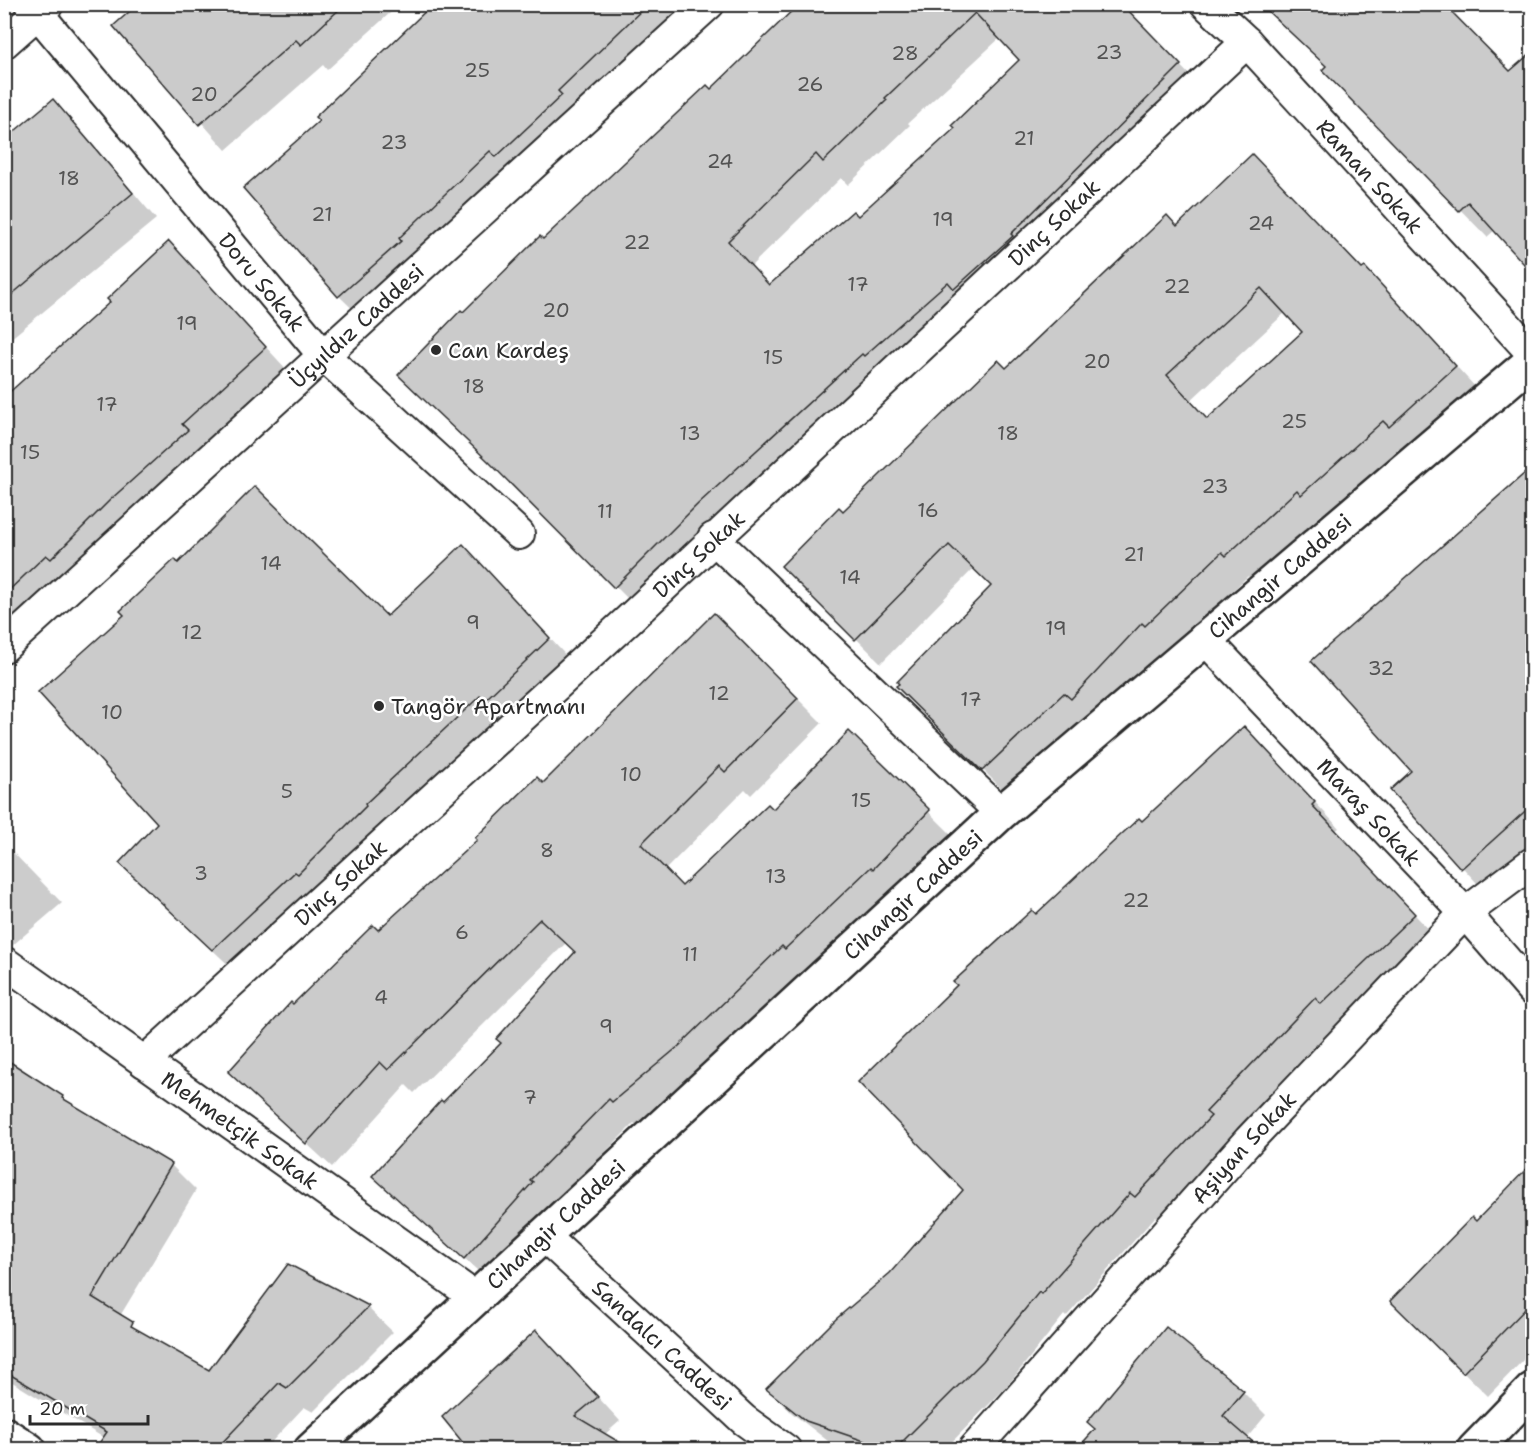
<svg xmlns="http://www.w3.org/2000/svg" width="1537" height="1454" viewBox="0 0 1537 1454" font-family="'Shantell Sans',sans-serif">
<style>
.shadow{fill:#0003;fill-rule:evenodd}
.building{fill:#cbcbcb;stroke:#2b2b2b;stroke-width:1.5;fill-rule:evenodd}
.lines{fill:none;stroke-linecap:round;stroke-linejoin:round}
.minor-casing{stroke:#2b2b2b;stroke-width:34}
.tertiary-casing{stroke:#2b2b2b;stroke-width:38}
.trunk-casing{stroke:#2b2b2b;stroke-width:38}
.minor{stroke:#fff;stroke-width:30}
.tertiary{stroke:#fff;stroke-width:33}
.trunk{stroke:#fff;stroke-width:33}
.poi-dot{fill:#2b2b2b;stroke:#fff;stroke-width:2}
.labels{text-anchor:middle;stroke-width:5;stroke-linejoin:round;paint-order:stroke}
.number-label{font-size:20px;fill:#535353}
.street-label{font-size:22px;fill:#2b2b2b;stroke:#fff}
.poi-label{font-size:22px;fill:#2b2b2b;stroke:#fff;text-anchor:start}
</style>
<rect width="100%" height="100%" fill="#fff"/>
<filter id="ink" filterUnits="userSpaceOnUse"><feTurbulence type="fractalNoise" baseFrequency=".0167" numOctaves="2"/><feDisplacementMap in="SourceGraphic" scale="12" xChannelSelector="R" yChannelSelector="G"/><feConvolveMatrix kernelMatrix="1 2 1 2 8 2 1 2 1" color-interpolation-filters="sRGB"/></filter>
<g filter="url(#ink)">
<g class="shadow">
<polygon points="140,4 400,4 327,70 323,65 226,150 116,26"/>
<polygon points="494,4 698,4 365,321 339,296"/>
<path d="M804,4h316l85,87 -171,168 2,3 -56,51 -7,-7 -333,305 -130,-131 -47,-166zM1000,38l21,22 -64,68 -99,90 -88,68 -19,-20 90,-88 7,7 62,-60 -2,-2z"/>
<polygon points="1260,4 1443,4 1510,73 1495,230 1487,237 1324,70 1327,67"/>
<polygon points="52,101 77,126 156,219 4,344 4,142"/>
<path d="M1177,227l185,44 27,22 90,98 -152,128 -5,-5 -71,65 -3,-3 -77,73 -3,-3 -71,77 -89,72 -109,-109 93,-100 -18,-18 -93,95 -98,-97 223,-196zM1286,312l18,21 -96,87 -18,-19z"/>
<polygon points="169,243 290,373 4,642 4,397 112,302"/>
<polygon points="1532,467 1532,851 1486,893 1392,790 1413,771"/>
<polygon points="179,565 387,618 487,571 574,664 238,974 146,887 160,823"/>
<polygon points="714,615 822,723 751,795 745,789 665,870 682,888 773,811 849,733 953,836 703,1070 637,1126 634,1123 553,1205 490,1282 375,1176 503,1043 576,953 566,943 414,1093 406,1085 332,1167 255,1096 293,1006 543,785"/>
<polygon points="1269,753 1339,828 1335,831 1438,939 1346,1028 1340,1022 1230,1137 1234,1142 1161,1221 1156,1216 1066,1317 1064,1315 1006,1387 944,1450 846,1450 833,1445 792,1413 768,1389 891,1274 965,1190 1036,916 1142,823"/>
<polygon points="4,843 62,903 7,950 4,948"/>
<polygon points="4,1060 70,1104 171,1165 196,1190 120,1316 143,1334 210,1372 289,1266 368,1308 393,1332 313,1412 304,1407 264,1450 103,1450 99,1446 104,1438 4,1377"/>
<polygon points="1532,1164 1532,1351 1488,1396 1392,1301 1476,1223"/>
<polygon points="559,1355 620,1421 604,1435 628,1450 469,1450 444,1418"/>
<polygon points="1243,1392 1266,1415 1246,1439 1258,1450 1079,1450 1096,1430"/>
</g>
<g class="building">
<polygon points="138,4 345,4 301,45 296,40 199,125 113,26"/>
<polygon points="433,4 648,4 558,91 562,95 496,157 490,151 399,238 401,241 338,297 243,188 319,121 315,117"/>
<path d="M799,4h323l59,61 -170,169 2,2 -59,53 -6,-7 -84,74 -2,-2 -164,150 -84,84 -126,-127 -90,-86 63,-65 2,2 77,-76 3,3 164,-154 4,4zM975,13l44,47 -67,65 3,3 -97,88 -5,-5 -84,74 -41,-44 88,-87 7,8 64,-62 -2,-2z"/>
<polygon points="1260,4 1444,4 1510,71 1533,51 1533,274 1468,202 1459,211 1322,70 1326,66"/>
<polygon points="53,99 133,193 4,301 4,140"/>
<path d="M1252,154l110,115 3,-2 91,99 -67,61 -6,-6 -82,74 -4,-5 -71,66 -4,-4 -77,74 -3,-3 -71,76 -7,-6 -82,78 -86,-85 3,-2 -2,-2 94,-96 -42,-41 -94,95 -74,-74 58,-59 4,4 155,-151 8,8 161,-153 10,11zM1261,288l41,44 -95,87 -40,-44z"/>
<polygon points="169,241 266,347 182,424 188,430 110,500 51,559 46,555 4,595 4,397 110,302 107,299"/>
<polygon points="1533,466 1533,804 1461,869 1390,790 1411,771 1311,661"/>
<polygon points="255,486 387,616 463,544 550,638 484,701 480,696 365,804 366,806 298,874 295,872 212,950 119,863 157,823 38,692 124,615 120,611 175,559 178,563"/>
<polygon points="714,613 798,698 725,772 719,766 641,844 682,886 768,804 773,809 849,731 930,810 873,869 871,867 785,949 782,946 679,1046 612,1102 609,1099 530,1180 533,1182 464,1259 372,1176 441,1100 443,1102 501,1043 496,1039 575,952 540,919 388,1070 380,1062 306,1144 228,1072 291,1002 293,1004 373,925 378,930 477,840 475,838 537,777 543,783"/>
<polygon points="1244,726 1315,802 1312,805 1415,914 1321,1004 1315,998 1206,1112 1211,1116 1135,1197 1130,1193 1041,1294 1039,1292 983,1361 895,1449 888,1449 806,1421 766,1389 836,1319 890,1273 963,1190 858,1082 957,985 953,982 1032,910 1036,914 1139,818 1142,821"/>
<polygon points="4,1058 63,1096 62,1098 172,1164 92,1297 133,1322 131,1326 209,1370 288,1264 369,1306 287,1388 279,1383 216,1449 95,1449 107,1432 4,1371"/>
<polygon points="1533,1162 1533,1301 1463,1373 1390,1301 1472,1217 1476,1221"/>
<polygon points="1166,1327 1244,1391 1223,1416 1261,1449 1077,1449 1095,1429 1087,1422"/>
<polygon points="536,1330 598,1397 575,1416 631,1449 468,1449 442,1417"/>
</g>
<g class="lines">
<g class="minor-casing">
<g id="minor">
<path id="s1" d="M30,4l293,351 196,179"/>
<path id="s2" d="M1206,4l41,38 285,311"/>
<polyline points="4,43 48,4"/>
<polyline points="713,538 1001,813"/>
<path id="s3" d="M1204,638l261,275 67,77"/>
<path id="s4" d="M4,647l705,-643"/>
<path id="s5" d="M4,962l471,335"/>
<path id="s6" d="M144,1062l482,-440 621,-580"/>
<path id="s7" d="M543,1235l201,185 42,30"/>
<path id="s8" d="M973,1450l276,-310 216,-227 67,-50"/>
</g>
</g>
<g class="tertiary-casing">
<g id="tertiary">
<path id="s9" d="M311,1450l690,-637 531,-452"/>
<polyline points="1474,1450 1532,1390"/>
</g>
</g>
<g class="trunk-casing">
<polyline id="trunk" points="4,1434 29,1450"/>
</g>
<use href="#minor" class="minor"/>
<use href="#tertiary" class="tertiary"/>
<use href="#trunk" class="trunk"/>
</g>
</g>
<g class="poi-dot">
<circle cx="436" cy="350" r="6"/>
<circle cx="379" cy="706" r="6"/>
</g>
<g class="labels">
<g class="number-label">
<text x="1109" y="59">23</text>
<text x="905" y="60">28</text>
<text x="477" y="77">25</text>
<text x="810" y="91">26</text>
<text x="204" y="101">20</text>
<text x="1024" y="145">21</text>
<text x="394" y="149">23</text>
<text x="720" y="168">24</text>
<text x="69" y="185">18</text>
<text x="322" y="221">21</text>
<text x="943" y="226">19</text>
<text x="1261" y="230">24</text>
<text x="637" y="249">22</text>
<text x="858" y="291">17</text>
<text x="1177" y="293">22</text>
<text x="556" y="317">20</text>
<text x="187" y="330">19</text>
<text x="773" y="364">15</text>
<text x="1097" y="368">20</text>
<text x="474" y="393">18</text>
<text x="107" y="411">17</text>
<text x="1294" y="428">25</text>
<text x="690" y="440">13</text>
<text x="1008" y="440">18</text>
<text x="30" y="459">15</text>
<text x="1215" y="493">23</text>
<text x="928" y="517">16</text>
<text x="605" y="518">11</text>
<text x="1134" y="561">21</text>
<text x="271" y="570">14</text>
<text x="850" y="584">14</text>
<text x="473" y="629">9</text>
<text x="1056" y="635">19</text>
<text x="192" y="639">12</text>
<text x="1381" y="675">32</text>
<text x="719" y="700">12</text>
<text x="971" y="706">17</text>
<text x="112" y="719">10</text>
<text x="631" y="781">10</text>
<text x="287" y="798">5</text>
<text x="861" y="807">15</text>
<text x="547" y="857">8</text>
<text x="201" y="880">3</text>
<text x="776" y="883">13</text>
<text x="1136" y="907">22</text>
<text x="462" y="939">6</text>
<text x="690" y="961">11</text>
<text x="381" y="1004">4</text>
<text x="606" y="1033">9</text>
<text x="530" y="1104">7</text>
</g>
<g class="street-label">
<text dy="8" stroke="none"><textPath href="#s2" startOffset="238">Raman Sokak</textPath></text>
<text dy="8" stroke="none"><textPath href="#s6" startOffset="1238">Dinç Sokak</textPath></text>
<text dy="8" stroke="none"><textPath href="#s1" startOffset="362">Doru Sokak</textPath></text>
<text dy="8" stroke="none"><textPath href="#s4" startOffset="477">Üçyıldız Caddesi</textPath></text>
<text dy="8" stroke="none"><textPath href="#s6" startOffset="752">Dinç Sokak</textPath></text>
<text dy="8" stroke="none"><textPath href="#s9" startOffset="1305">Cihangir Caddesi</textPath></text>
<text dy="8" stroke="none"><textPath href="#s3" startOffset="240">Maraş Sokak</textPath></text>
<text dy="8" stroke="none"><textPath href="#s6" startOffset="266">Dinç Sokak</textPath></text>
<text dy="8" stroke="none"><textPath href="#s9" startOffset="819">Cihangir Caddesi</textPath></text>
<text dy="8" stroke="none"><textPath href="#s5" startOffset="290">Mehmetçik Sokak</textPath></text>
<text dy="8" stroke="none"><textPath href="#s8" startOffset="406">Aşiyan Sokak</textPath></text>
<text dy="8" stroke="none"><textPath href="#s9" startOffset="333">Cihangir Caddesi</textPath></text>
<text dy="8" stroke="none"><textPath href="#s7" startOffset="162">Sandalcı Caddesi</textPath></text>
</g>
<g class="poi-label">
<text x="448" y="358">Can Kardeş</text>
<text x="391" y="714">Tangör Apartmanı</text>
</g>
</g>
<rect width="1537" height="1454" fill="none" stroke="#fff" stroke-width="24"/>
<rect x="12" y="12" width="1513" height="1430" fill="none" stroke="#2b2b2b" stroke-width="2" filter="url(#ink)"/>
<path d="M30 1415v9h118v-9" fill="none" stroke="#2b2b2b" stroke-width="3"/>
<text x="39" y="1415" font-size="18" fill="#2b2b2b" stroke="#ffffff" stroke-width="4.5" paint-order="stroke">20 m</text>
</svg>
